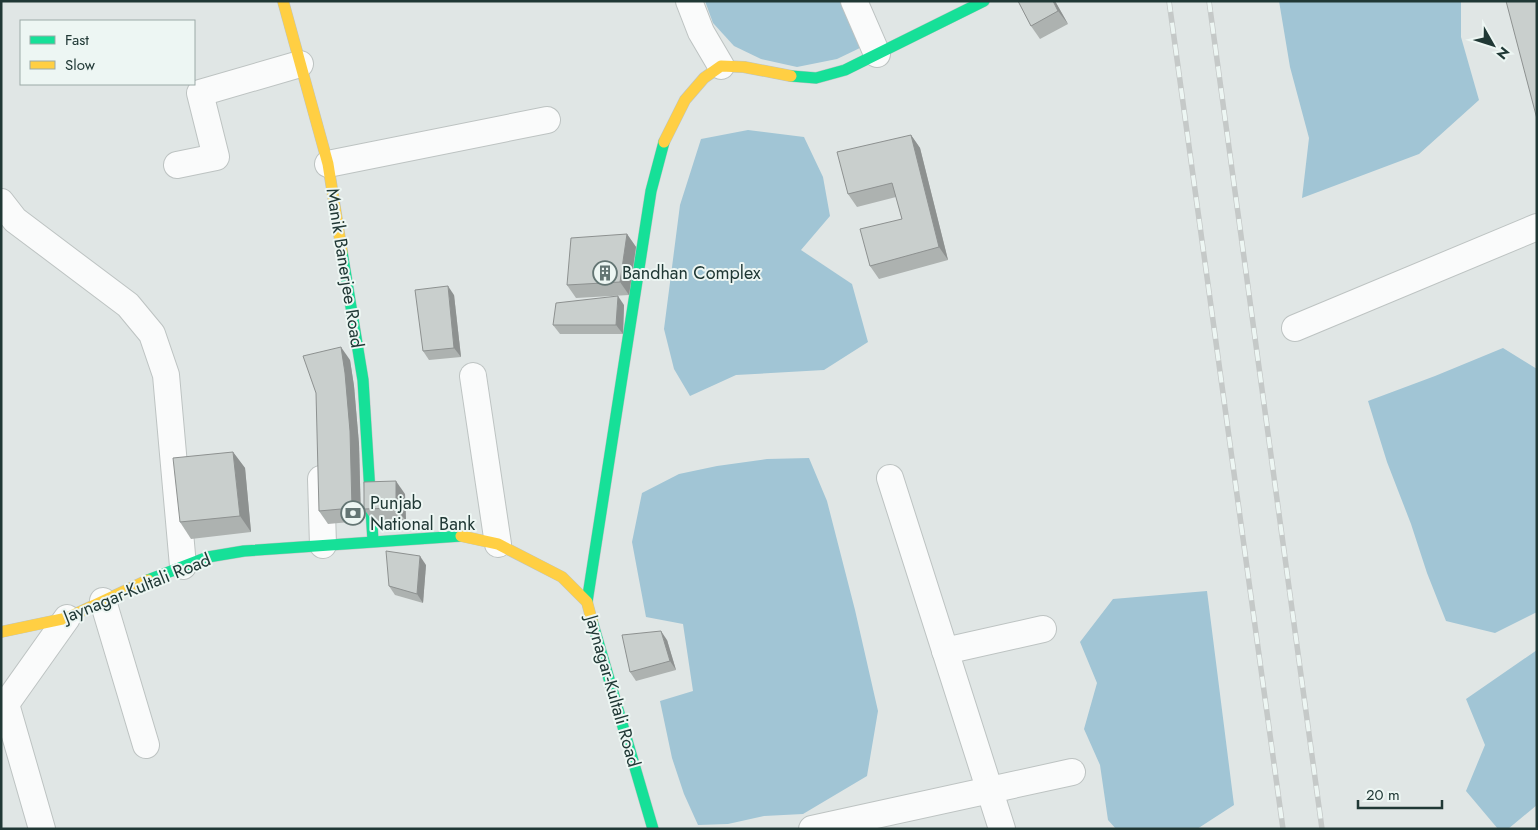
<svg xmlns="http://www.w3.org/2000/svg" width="1538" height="830" viewBox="0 0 1538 830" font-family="Jost,sans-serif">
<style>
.water{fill:#a1c5d5}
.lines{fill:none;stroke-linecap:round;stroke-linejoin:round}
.street-casing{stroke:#bdc3c2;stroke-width:28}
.fast-casing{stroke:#bcc4c2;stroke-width:12}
.slow-casing{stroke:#bcc4c2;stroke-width:12}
.street{stroke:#fafbfb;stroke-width:26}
.fast{stroke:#16e098;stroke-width:11}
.slow{stroke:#ffcf43;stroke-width:11}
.rail-casing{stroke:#c5c9c8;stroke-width:5.5}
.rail{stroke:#edf6f3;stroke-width:4;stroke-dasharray:11;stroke-linecap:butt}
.wall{fill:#adb2b0}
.shaded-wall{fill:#8d9190}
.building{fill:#c9cfcd;stroke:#8d9190}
.labels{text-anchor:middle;stroke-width:4;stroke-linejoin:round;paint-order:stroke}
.street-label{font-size:18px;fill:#203835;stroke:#edf6f3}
.poi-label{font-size:18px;fill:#203835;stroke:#edf6f3;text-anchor:start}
</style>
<rect width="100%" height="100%" fill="#e0e6e5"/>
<g class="water">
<polygon points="705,1 840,1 862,47 837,59 797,67 761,59 734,46 713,23"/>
<polygon points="1279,1 1461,1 1461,37 1479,100 1419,154 1302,198 1309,138 1290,67"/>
<polygon points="748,130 804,137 823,177 830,216 801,250 852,284 868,342 824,370 736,375 690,396 674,369 664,329 680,205 701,139"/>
<polygon points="1503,348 1537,369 1537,612 1495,633 1446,621 1427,573 1411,524 1387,462 1368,401 1435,376"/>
<polygon points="809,458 827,501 855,610 878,711 867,776 803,814 764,816 728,824 698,825 684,794 672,758 660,701 693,691 683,624 646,617 632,542 642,493 679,474 717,466 767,459"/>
<polygon points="1207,591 1234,805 1197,829 1116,829 1108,820 1100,765 1084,729 1097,683 1080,642 1113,599"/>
<polygon points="1537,650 1537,805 1508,829 1498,829 1466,791 1485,745 1466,699"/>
</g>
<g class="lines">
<g class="street-casing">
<g id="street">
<polyline points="689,1 701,32 721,66"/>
<polyline points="854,1 877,54"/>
<polyline points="328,164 547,120"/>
<polyline points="177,165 216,157 200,93 300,64"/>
<polyline points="1,202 15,220 128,305 152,334 166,375 183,566"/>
<polyline points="1295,328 1537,227"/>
<polyline points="473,376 498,544"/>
<polyline points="890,478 1002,829"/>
<polyline points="321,479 323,545"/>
<polyline points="103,601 146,745"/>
<polyline points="945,651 1043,629"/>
<polyline points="6,704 42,829"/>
<polyline points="1,711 67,618"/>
<polyline points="812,829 1072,772"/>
</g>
</g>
<g class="fast-casing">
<g id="fast">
<polyline points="791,76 816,78 845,70 984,1"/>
<polyline points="342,252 363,380 373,541"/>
<polyline points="148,580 208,557 244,551 461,536"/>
<polyline points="587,602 651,191 664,142"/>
<polyline points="592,621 653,829"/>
</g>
</g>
<g class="slow-casing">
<g id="slow">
<polyline points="283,1 328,164 342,252"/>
<polyline points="664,142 685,100 704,78 721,66 744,67 791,76"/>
<polyline points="461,536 498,544 562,577 587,602 592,621"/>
<polyline points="1,632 67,618 148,580"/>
</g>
</g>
<use href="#street" class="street"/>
<use href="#fast" class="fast"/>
<use href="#slow" class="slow"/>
<g class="rail-casing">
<g id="rail">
<polyline points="1169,1 1283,829"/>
<polyline points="1209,1 1322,829"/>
</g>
</g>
<use href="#rail" class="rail"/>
</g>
<g class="wall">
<polygon points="1018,1 1055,1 1068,24 1040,39 1031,26"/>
<polygon points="911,135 920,148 948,260 879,279 870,266 902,219 896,197 857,207 848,194"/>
<polygon points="627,234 636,247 629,295 576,298 567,285"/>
<polygon points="454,295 461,357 429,360 423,351"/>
<polygon points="624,305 623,334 560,334 553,325"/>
<polygon points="350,360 354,386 359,444 361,521 328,524 319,511"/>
<polygon points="233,452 245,468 251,532 191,539 180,522"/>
<polygon points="405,494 406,521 373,522 364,509"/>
<polygon points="426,565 423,603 395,595 389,586"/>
<polygon points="667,640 676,670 636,681 630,672"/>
</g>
<g class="shaded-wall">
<polygon points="1053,1 1055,1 1068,24 1058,11"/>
<polygon points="911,135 920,148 948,260 939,247"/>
<polygon points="627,234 636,247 629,295 620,282"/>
<polygon points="448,286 454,295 461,357 454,348"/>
<polygon points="618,296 624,305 623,334 616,325"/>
<polygon points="341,347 350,360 354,386 359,444 361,521 352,508"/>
<polygon points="233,452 245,468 251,532 240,516"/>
<polygon points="396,481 405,494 406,521 396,508"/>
<polygon points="420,556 426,565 423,603 417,594"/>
<polygon points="661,631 667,640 676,670 670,661"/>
</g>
<g class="building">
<polygon points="1018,1 1053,1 1058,11 1031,26"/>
<polygon points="1506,1 1537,1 1537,119"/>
<polygon points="911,135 939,247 870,266 860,229 902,219 892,183 848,194 837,152"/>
<polygon points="627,234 620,282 567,285 571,238"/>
<polygon points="448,286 454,348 423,351 415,290"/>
<polygon points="618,296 616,325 553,325 556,303"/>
<polygon points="341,347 345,373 350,431 352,508 319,511 316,393 303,356"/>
<polygon points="233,452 240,516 180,522 173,458"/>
<polygon points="396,481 396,508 364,509 364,482"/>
<polygon points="386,551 420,556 417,594 389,586"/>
<polygon points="661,631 670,661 630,672 622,635"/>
</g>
<defs>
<g id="building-ring" transform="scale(1.25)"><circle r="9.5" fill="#edf6f3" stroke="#637573" stroke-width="1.5"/><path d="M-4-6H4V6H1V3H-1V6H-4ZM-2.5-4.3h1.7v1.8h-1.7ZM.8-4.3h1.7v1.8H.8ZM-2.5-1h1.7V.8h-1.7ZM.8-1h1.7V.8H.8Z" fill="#637573"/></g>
<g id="bank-ring" transform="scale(1.25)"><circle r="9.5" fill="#edf6f3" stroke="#637573" stroke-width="1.5"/><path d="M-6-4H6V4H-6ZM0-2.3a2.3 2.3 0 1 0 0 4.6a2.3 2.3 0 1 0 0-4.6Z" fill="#637573"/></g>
</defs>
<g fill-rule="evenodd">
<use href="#building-ring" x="605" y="273"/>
<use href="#bank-ring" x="353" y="513"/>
</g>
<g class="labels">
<g class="street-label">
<text transform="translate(345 268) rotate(81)" y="6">Manik Banerjee Road</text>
<text transform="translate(137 588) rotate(-22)" y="6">Jaynagar-Kultali Road</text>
<text transform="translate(613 691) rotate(74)" y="6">Jaynagar-Kultali Road</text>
</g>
<g class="poi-label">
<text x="622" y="279">Bandhan Complex</text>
<text x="370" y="509">Punjab<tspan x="370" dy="21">National Bank</tspan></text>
</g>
</g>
<rect width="1538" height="830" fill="none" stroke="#203835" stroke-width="5"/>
<rect x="20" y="20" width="175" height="65" fill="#edf6f3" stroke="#9baaa7"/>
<rect x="30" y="36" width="25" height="8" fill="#16e098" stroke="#9baaa7"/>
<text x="65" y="45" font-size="15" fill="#203835">Fast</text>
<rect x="30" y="61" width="25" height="8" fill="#ffcf43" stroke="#9baaa7"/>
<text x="65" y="70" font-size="15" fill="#203835">Slow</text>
<g transform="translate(1493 45) rotate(129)" stroke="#edf6f3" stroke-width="4" paint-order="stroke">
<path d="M0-4L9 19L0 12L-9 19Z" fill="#203835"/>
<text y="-8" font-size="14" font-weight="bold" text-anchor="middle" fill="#203835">N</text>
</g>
<path d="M1358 800v8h84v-8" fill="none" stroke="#203835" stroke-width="2.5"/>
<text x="1366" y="800" font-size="15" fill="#203835" stroke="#edf6f3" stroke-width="4" paint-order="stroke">20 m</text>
</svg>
